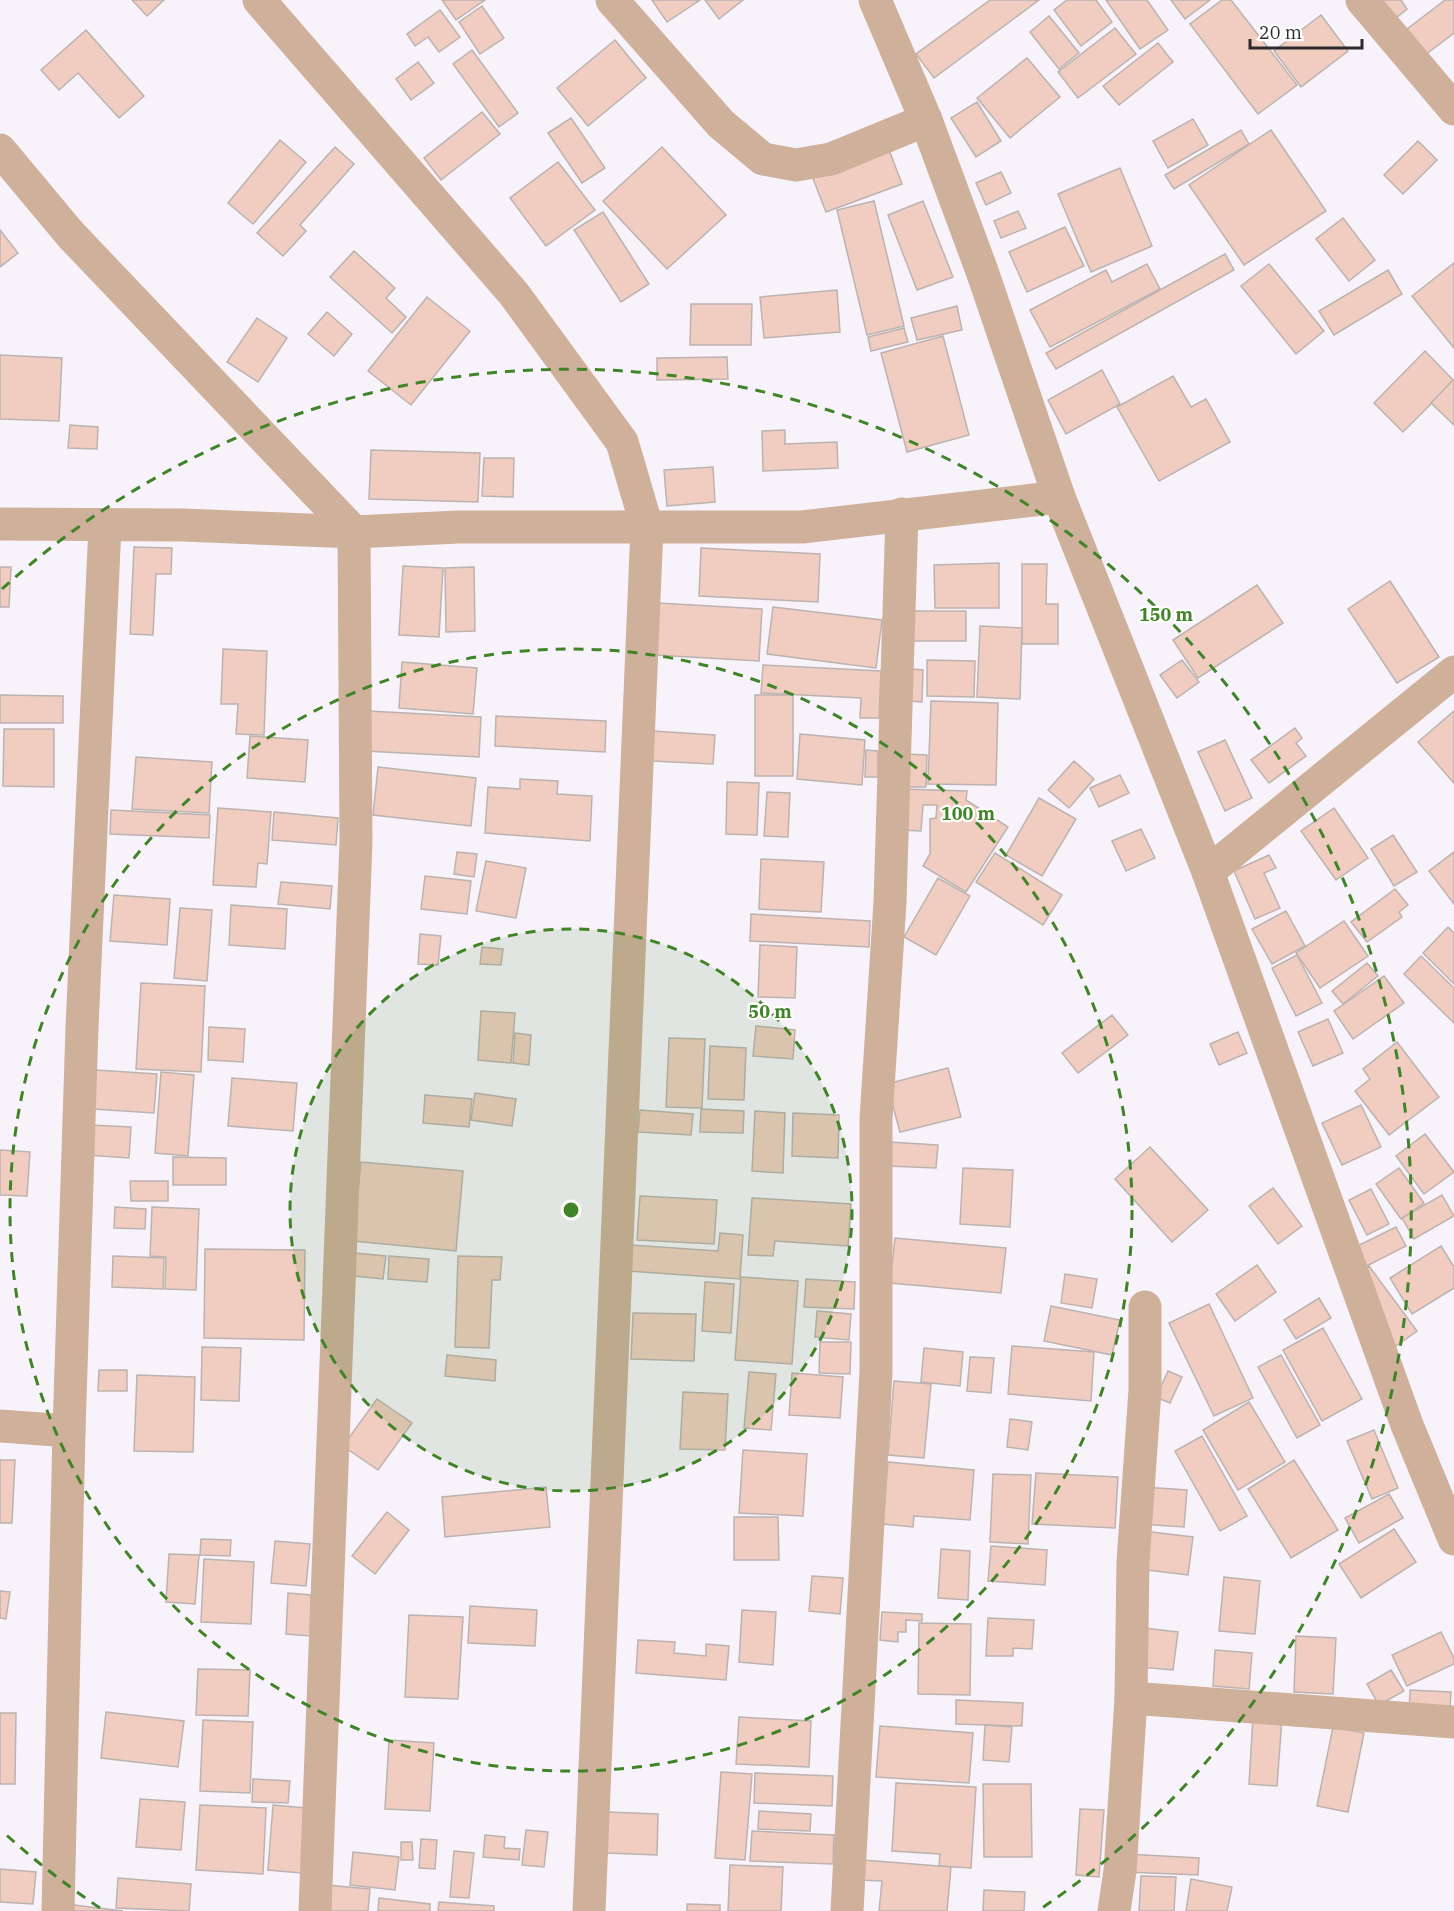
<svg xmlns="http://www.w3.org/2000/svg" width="1454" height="1911" viewBox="0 0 1454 1911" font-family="'IBM Plex Serif',serif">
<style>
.building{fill:#f0cdc0;stroke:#bcb3b0;stroke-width:1.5}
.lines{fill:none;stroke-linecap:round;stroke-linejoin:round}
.minor{stroke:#cfb09b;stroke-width:33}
.ring{fill:none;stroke:#418427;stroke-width:3;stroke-dasharray:10 8}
.centre{fill:#418427;stroke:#fff;stroke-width:3}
.ring-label{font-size:18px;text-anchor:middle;font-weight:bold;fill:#418427;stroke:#fff;stroke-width:4.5;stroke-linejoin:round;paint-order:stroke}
</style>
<rect width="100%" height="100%" fill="#f8f3fb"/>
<g class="building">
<polygon points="132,0 164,0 147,16"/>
<polygon points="442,0 485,0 456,20"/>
<polygon points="652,0 700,0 667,22"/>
<polygon points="705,0 743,0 719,19"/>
<polygon points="990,0 1039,0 934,78 916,54"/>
<polygon points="1067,0 1096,0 1112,22 1081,46 1054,10"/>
<polygon points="1106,0 1147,0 1168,30 1140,49"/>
<polygon points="1171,0 1210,0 1185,19"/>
<polygon points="1222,0 1231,0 1297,85 1258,114 1190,24"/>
<polygon points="1380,0 1401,0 1407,9 1395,19"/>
<polygon points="1445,0 1454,0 1454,33 1425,55 1406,30"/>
<polygon points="482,6 504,38 480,54 459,22"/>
<polygon points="440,10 460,37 439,52 428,37 415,46 407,34"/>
<polygon points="1321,15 1348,51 1301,87 1274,51"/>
<polygon points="1049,16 1079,53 1059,69 1030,32"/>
<polygon points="1115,28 1136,54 1078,98 1058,72"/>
<polygon points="86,30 144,96 119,118 78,73 59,90 41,70"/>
<polygon points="615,40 646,78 588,126 557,88"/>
<polygon points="1158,43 1173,62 1119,105 1103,86"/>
<polygon points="472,50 518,113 499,127 453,64"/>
<polygon points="1027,58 1060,97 1010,138 977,98"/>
<polygon points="418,62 434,83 411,100 396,79"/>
<polygon points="977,102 1001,141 976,157 951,118"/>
<polygon points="482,112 500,134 441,180 424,158"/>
<polygon points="571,118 605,168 582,183 548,133"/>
<polygon points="1193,119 1208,145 1168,168 1153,141"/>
<polygon points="1241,130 1249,144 1174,189 1165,175"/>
<polygon points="1271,130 1326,211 1244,265 1189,185"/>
<polygon points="280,140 306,162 253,224 228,203"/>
<polygon points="1418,141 1437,160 1403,194 1384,175"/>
<polygon points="335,147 354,164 300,225 306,231 283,256 257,233"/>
<polygon points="662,147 726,215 667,269 603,201"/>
<polygon points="888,147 902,184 826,212 812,176"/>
<polygon points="558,162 595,210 546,246 510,198"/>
<polygon points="1120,168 1152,246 1091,272 1058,194"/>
<polygon points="1001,172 1011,193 986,205 976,183"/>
<polygon points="874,201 904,326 867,335 837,210"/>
<polygon points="923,201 953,277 917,290 888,215"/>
<polygon points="1018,211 1026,228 1001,238 994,221"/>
<polygon points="603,212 649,284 621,302 574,230"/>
<polygon points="1343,218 1375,260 1349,281 1316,239"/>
<polygon points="1065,227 1084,266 1027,292 1009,252"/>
<polygon points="0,230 18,253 0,267"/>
<polygon points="354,251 395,288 386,298 406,317 392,333 330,277"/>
<polygon points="1225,254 1234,270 1056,369 1046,353"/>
<polygon points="1454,263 1454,348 1412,296"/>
<polygon points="1147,264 1160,289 1050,347 1030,310 1106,270 1112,282"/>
<polygon points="1269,264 1324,331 1296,354 1241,286"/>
<polygon points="1388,270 1402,294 1334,335 1319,311"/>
<polygon points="837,290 840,332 764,338 760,297"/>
<polygon points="427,297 470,331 411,405 368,371"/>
<polygon points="691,304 752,304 751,345 690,345"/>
<polygon points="957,306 962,330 917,340 911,318"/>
<polygon points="327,312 352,334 334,356 308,334"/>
<polygon points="257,318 287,338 258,382 227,362"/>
<polygon points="904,328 908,342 871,351 868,337"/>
<polygon points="943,336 969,435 907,452 881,353"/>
<polygon points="1425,351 1454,381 1403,432 1374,403"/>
<polygon points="0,355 62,358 59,421 0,419"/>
<polygon points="727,357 728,379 657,380 657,358"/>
<polygon points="1102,370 1120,404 1066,434 1048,400"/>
<polygon points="1173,376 1191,407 1206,399 1230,442 1159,481 1117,407"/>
<polygon points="1453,380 1454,381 1454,425 1431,403"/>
<polygon points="70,425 98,427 97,449 68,448"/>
<polygon points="785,430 785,444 837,442 838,468 763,471 762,431"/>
<polygon points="371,450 480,453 478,502 369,499"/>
<polygon points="484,458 514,458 513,497 482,496"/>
<polygon points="713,467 715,502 667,506 664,470"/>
<polygon points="134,547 172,548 171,574 156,574 153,635 130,634"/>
<polygon points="701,548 820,554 818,602 699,596"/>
<polygon points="999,563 999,608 935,608 934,565"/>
<polygon points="1022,564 1047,564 1046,604 1058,604 1058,644 1022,644"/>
<polygon points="403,566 443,568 439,637 399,635"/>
<polygon points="0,567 11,567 9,607 0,607"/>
<polygon points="474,567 475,631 446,632 445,568"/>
<polygon points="1390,581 1439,657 1397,683 1348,609"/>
<polygon points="1257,585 1283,623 1198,678 1173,640"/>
<polygon points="658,603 762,609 759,661 655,655"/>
<polygon points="773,607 882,620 876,668 767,654"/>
<rect x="913" y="611" width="53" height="30"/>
<polygon points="980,626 1022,628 1020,699 977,697"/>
<polygon points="223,649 267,651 264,735 236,734 238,704 221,704"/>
<polygon points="927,660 975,661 974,697 927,696"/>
<polygon points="1182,660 1199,682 1177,698 1160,675"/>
<polygon points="402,662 477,668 473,714 399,708"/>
<polygon points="763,665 881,671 879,718 860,718 861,698 761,693"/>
<polygon points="912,669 923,670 922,702 910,701"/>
<polygon points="0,695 63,696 63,723 0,723"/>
<rect x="755" y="695" width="38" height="81"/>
<polygon points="931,701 998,703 996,785 928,784"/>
<polygon points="368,711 481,717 479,757 365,751"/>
<polygon points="1454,711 1454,783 1418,742"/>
<polygon points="496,716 606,721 605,752 495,746"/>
<polygon points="1295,728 1302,738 1296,743 1306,756 1269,783 1251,760"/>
<polygon points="4,729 54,729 54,787 3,786"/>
<polygon points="653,731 715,735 713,764 652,761"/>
<polygon points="800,734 865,740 862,785 797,779"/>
<polygon points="250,736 308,740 305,782 247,778"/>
<polygon points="1225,740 1252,798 1225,811 1198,752"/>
<polygon points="866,750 878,751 878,777 865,777"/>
<polygon points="906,754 927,755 926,787 904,787"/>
<polygon points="136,757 212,762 209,813 132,809"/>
<polygon points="1074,761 1094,779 1069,808 1048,790"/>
<polygon points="378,767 476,778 471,826 373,815"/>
<polygon points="1120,775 1129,793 1099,807 1090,788"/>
<polygon points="520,779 558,781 557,794 592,796 590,841 485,833 488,787 520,789"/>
<polygon points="727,782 759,783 757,835 726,834"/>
<polygon points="903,789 967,791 966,800 1008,827 966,892 923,866 930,854 930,819 936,818 937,805 923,805 921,831 902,830"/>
<polygon points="767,792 790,793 788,837 764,836"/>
<polygon points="1039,798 1076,819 1042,876 1006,855"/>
<polygon points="218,808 271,812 267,864 258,863 256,887 213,885"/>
<polygon points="1334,808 1368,858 1336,880 1301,831"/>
<polygon points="111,810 210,815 209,838 110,834"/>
<polygon points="274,812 338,818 336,845 272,840"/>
<polygon points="1141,829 1155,858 1126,871 1112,841"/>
<polygon points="1393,835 1417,872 1394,886 1371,849"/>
<polygon points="457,852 477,854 474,877 454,874"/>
<polygon points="1454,852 1454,904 1429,871"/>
<polygon points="995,853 1062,895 1043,925 976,882"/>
<polygon points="1269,855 1276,868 1264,873 1280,908 1255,919 1234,871"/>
<polygon points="761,859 824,862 821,912 759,909"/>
<polygon points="486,861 526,868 516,918 476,911"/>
<polygon points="425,876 471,881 467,914 421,909"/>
<polygon points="938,878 970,896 936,955 904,937"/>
<polygon points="281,882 332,886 330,909 278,904"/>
<polygon points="1395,889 1408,905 1399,912 1402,917 1367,942 1351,922"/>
<polygon points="114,895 170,899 167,945 110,941"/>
<polygon points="231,905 287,909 285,949 229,945"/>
<polygon points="180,908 212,910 207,981 174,978"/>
<polygon points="1286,911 1305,946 1272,964 1252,929"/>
<polygon points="751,914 870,921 869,947 750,941"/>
<polygon points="1344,921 1368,956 1320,988 1296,953"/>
<polygon points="1448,927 1454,933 1454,984 1423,953"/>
<polygon points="420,934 441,936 438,965 418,964"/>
<polygon points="760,945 797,947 795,998 758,997"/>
<polygon points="482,947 503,949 501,965 480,964"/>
<polygon points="1297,955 1322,1003 1296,1016 1272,968"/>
<polygon points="1421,956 1454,988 1454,1023 1404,974"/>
<polygon points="1367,963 1378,976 1343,1004 1332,991"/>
<polygon points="1384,976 1404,1003 1353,1039 1334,1011"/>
<polygon points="141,983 205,986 201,1072 136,1069"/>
<polygon points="481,1011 515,1013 511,1063 478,1060"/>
<polygon points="1112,1015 1128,1035 1078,1073 1062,1053"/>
<polygon points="1328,1019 1343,1053 1313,1066 1298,1032"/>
<polygon points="756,1026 795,1030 793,1059 753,1056"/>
<polygon points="209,1027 245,1029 243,1062 208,1060"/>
<polygon points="1238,1032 1247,1053 1219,1065 1210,1044"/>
<polygon points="515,1033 531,1035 529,1065 513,1063"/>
<polygon points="669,1038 705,1039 702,1108 666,1107"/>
<polygon points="1397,1042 1439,1097 1389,1135 1355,1091 1370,1079 1363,1069"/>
<polygon points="710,1046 746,1048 744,1100 708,1099"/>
<polygon points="948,1068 961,1117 900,1132 887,1084"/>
<polygon points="96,1070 157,1074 154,1113 93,1109"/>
<polygon points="161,1072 194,1075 188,1156 155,1153"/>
<polygon points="232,1078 297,1083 293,1131 228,1126"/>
<polygon points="475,1093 516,1099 512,1126 471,1120"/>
<polygon points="425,1095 472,1099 469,1127 423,1123"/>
<polygon points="1361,1105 1381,1147 1342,1165 1322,1123"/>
<polygon points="701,1109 744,1111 743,1133 700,1132"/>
<polygon points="640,1110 693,1114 691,1135 638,1132"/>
<polygon points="755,1111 785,1113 783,1173 752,1171"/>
<polygon points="793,1113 839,1115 838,1158 792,1156"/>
<polygon points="90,1125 131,1127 129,1158 87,1155"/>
<polygon points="1425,1134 1454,1172 1424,1194 1396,1156"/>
<polygon points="889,1142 938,1145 936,1168 888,1166"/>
<polygon points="1150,1147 1208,1210 1172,1242 1115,1179"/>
<polygon points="0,1150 30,1152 27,1196 0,1195"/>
<polygon points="173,1157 226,1158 226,1185 173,1185"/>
<polygon points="361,1162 463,1171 456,1251 353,1241"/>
<polygon points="963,1168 1013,1170 1010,1227 960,1224"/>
<polygon points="1399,1168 1424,1203 1401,1219 1376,1184"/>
<polygon points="130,1181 168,1181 168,1201 131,1201"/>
<polygon points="1273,1188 1302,1226 1278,1244 1249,1206"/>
<polygon points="1371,1189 1389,1224 1367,1235 1349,1200"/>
<polygon points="1442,1195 1454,1216 1414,1239 1402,1218"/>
<polygon points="640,1196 717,1200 714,1244 637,1240"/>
<polygon points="752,1198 851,1204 848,1246 775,1241 773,1256 748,1255"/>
<polygon points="115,1207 146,1209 145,1229 114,1228"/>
<polygon points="152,1207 199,1209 196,1290 165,1289 166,1257 150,1256"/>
<polygon points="1396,1227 1406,1246 1355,1272 1345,1252"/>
<polygon points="720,1233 743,1235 740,1279 629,1271 631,1245 718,1251"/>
<polygon points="895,1238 1006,1248 1001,1293 890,1283"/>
<polygon points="1441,1246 1454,1267 1454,1288 1412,1314 1390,1278"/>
<polygon points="205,1249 305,1250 304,1340 204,1338"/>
<polygon points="355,1253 386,1256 383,1279 353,1276"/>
<polygon points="113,1256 164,1258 163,1289 112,1287"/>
<polygon points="389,1256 429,1259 427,1282 388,1279"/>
<polygon points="458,1256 502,1257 500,1280 492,1280 489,1348 455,1347"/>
<polygon points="1257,1265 1276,1292 1235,1321 1216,1294"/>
<polygon points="1369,1266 1417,1331 1389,1351 1341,1287"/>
<polygon points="1065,1274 1097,1279 1092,1308 1061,1303"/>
<polygon points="741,1277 798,1281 792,1364 735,1360"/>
<polygon points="806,1279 855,1282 854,1309 804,1307"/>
<polygon points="705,1282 734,1284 731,1333 702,1331"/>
<polygon points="1319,1298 1331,1318 1296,1339 1284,1320"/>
<polygon points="1209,1304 1253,1398 1214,1416 1169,1323"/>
<polygon points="1051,1306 1120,1320 1112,1355 1044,1341"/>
<polygon points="817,1311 851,1314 849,1340 815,1337"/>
<polygon points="633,1313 696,1314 694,1361 631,1359"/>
<polygon points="1323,1328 1362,1399 1322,1421 1283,1350"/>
<polygon points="820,1342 851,1342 850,1374 819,1373"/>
<polygon points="1012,1346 1094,1352 1091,1401 1008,1394"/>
<polygon points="202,1347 241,1348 239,1401 201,1400"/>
<polygon points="924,1348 963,1352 960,1386 921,1382"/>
<polygon points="447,1355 496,1360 495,1381 445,1376"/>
<polygon points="1281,1355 1320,1425 1297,1438 1258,1367"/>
<polygon points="970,1357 994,1358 991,1393 967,1391"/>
<polygon points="99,1370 127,1370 127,1391 98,1391"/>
<polygon points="1168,1371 1182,1377 1170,1403 1156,1397"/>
<polygon points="749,1372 776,1374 771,1430 744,1428"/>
<polygon points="792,1373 843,1377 840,1418 789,1415"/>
<polygon points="137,1375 195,1377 193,1452 134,1451"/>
<polygon points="894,1381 931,1384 924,1458 888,1455"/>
<polygon points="683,1392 728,1394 725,1450 680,1449"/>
<polygon points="377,1399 412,1423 378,1470 343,1446"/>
<polygon points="1249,1402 1285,1462 1238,1490 1203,1430"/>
<polygon points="1010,1419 1032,1422 1028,1450 1007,1447"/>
<polygon points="1374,1430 1398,1488 1372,1499 1347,1441"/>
<polygon points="1202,1436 1247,1516 1220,1531 1175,1451"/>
<polygon points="743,1450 807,1454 803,1516 739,1513"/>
<polygon points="0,1460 15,1460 12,1523 0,1523"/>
<polygon points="1294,1460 1338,1530 1291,1558 1248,1489"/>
<polygon points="888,1462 974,1470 970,1520 914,1516 913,1527 883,1524"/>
<polygon points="1036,1473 1118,1477 1115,1528 1032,1524"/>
<polygon points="993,1474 1031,1475 1028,1544 990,1542"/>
<polygon points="546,1487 550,1527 445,1537 442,1497"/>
<polygon points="1143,1487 1187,1490 1184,1527 1140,1524"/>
<polygon points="1389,1494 1403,1518 1359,1543 1345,1518"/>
<polygon points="387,1512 409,1530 375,1574 352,1556"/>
<polygon points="734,1517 778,1517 779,1560 734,1560"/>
<polygon points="1394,1529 1416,1562 1361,1598 1339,1564"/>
<polygon points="1143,1531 1193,1537 1188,1575 1139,1569"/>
<polygon points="201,1539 231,1540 230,1556 200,1555"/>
<polygon points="275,1541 310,1544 306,1586 271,1583"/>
<polygon points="991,1546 1047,1550 1045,1585 988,1581"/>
<polygon points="941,1549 970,1551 968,1600 938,1598"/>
<polygon points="169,1554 199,1555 195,1604 166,1602"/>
<polygon points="204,1559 254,1562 251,1624 201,1622"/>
<polygon points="812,1576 843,1578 840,1614 809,1611"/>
<polygon points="1224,1577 1260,1581 1255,1634 1219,1631"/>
<polygon points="0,1591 10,1592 6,1619 0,1618"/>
<polygon points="288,1593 311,1595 310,1636 286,1634"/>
<polygon points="470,1606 537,1610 535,1646 468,1643"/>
<polygon points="742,1610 776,1612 773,1665 739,1662"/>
<polygon points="882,1612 922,1614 922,1621 906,1620 906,1632 898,1632 898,1642 880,1640"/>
<polygon points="409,1615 463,1617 458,1699 405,1697"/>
<polygon points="988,1618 1034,1620 1032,1649 1013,1648 1013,1656 986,1656"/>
<polygon points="919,1623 971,1624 970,1695 918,1694"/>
<polygon points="1144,1628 1178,1632 1173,1670 1140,1667"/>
<polygon points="1441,1632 1454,1658 1454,1664 1407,1686 1392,1655"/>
<polygon points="1296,1636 1336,1638 1333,1694 1294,1692"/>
<polygon points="638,1640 675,1642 674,1653 706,1656 706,1644 729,1646 726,1680 636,1673"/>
<polygon points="1215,1650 1252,1653 1249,1689 1213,1686"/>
<polygon points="198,1669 250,1670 248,1716 196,1715"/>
<polygon points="1391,1670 1404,1691 1379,1705 1367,1684"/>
<polygon points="1410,1690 1451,1692 1449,1721 1409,1718"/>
<polygon points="956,1700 1023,1703 1022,1726 956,1724"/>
<polygon points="106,1712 184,1721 178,1767 101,1758"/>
<polygon points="0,1713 16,1713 15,1784 0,1784"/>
<polygon points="1253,1716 1282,1718 1277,1786 1249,1784"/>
<polygon points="739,1717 811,1721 809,1767 736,1764"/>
<polygon points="203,1720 253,1722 250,1793 200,1791"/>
<polygon points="985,1725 1012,1727 1009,1762 983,1760"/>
<polygon points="880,1726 973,1733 969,1783 876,1777"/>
<polygon points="1333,1727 1364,1733 1348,1812 1317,1806"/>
<polygon points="389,1740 434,1743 430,1811 385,1809"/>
<polygon points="721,1772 752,1774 745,1860 715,1858"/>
<polygon points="755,1773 833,1776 832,1806 754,1803"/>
<polygon points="253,1779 290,1781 288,1803 252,1802"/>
<polygon points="896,1783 976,1787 971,1868 939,1866 940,1854 892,1851"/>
<polygon points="983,1784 1031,1784 1032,1857 984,1857"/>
<polygon points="140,1799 185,1802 181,1850 136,1847"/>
<polygon points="200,1805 266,1808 263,1874 196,1870"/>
<polygon points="273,1805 306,1808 301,1873 268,1870"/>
<polygon points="1080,1809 1104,1810 1099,1877 1076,1875"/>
<polygon points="759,1811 811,1814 810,1831 758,1829"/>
<polygon points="608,1812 658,1814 657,1855 606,1853"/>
<polygon points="526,1830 548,1832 544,1867 522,1865"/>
<polygon points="752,1831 834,1835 833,1864 750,1861"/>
<polygon points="485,1835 505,1837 504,1848 520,1849 519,1860 483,1857"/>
<polygon points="421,1839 437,1840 435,1869 419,1868"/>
<polygon points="401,1842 412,1842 413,1860 401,1860"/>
<polygon points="454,1851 474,1853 469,1898 450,1897"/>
<polygon points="353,1852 399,1857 395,1890 350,1885"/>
<polygon points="1127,1854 1199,1858 1198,1875 1126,1872"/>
<polygon points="863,1860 951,1867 947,1911 879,1911 882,1881 861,1880"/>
<polygon points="730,1865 783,1867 781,1911 728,1911"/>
<polygon points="0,1869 36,1872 33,1904 0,1902"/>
<polygon points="1141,1876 1176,1877 1174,1911 1139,1911"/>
<polygon points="118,1878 191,1884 189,1911 116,1908"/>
<polygon points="1191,1879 1232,1887 1227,1911 1186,1911"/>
<polygon points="326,1885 370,1889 368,1911 324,1911"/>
<polygon points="984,1890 1025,1892 1024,1911 983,1911"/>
<polygon points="379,1898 430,1904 430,1911 378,1911"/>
<polygon points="439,1902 494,1906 494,1911 438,1911"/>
<polygon points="687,1904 720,1905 720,1911 687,1911"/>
<polygon points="74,1905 123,1911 73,1911"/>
</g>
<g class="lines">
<g class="minor">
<polyline points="259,0 514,294 622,442 647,527 589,1911"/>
<polyline points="612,0 721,124 763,159 796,165 831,159 926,120"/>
<polyline points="875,0 926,120 982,271 1059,497 1208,872 1407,1425 1454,1539"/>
<polyline points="1362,0 1454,109"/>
<polyline points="0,150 71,235 354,532 356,842 315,1911"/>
<polyline points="0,524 184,525 354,532 458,527 802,527 1059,497"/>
<polyline points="1208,872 1454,672"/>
<polyline points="0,1426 69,1431"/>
<polyline points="1131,1698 1454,1722"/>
<polyline points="58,1911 69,1431 82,1027 105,526"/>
<polyline points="847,1911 876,1372 876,1119 890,902 902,514"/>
<polyline points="1114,1911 1120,1871 1131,1698 1133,1562 1145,1390 1145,1307"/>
</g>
</g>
<circle cx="571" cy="1210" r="281" fill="#418427" fill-opacity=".12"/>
<g class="ring">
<circle cx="571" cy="1210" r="281"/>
<circle cx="571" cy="1210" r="561"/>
<path d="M100 1908A842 842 0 0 1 2 1831M2 589A842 842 0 1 1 1042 1908"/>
</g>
<circle cx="571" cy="1210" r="9" class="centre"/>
<g class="ring-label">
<text x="1166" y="621">150 m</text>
<text x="968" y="820">100 m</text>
<text x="770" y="1018">50 m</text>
</g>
<path d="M1250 39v9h112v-9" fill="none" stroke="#2c2a2d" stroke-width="3"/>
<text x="1259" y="39" font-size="18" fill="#2c2a2d" stroke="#ffffff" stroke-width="4.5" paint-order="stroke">20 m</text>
</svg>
